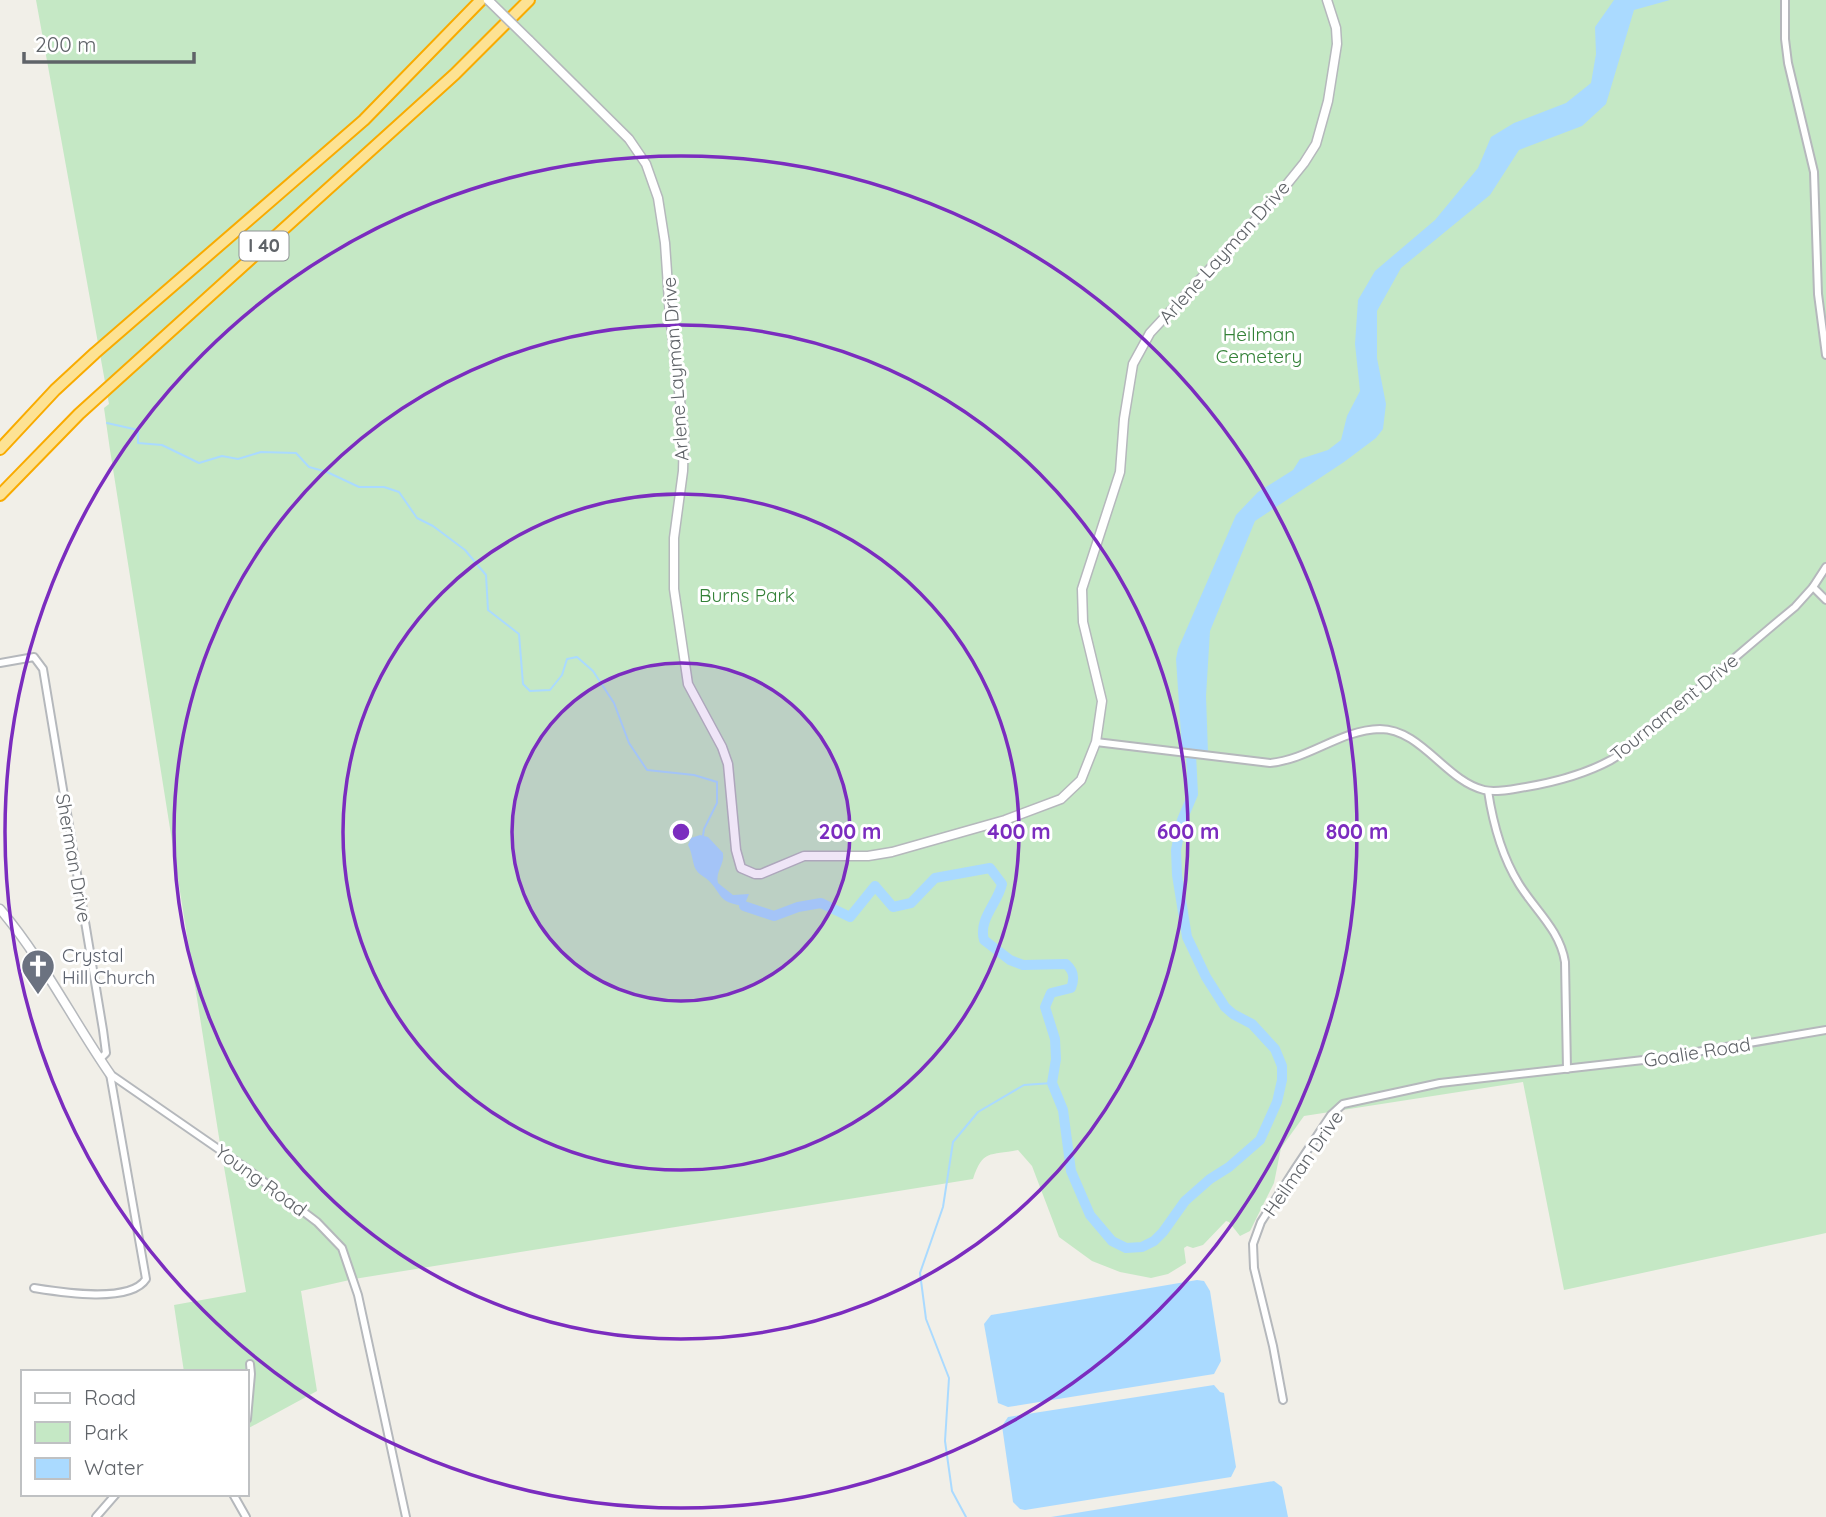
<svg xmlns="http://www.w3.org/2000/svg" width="1826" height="1517" viewBox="0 0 1826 1517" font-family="Quicksand,sans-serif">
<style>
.green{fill:#c5e8c5}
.water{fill:#aadaff}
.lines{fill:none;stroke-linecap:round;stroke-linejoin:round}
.stream{stroke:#aadaff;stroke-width:2}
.river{stroke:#aadaff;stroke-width:10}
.minor-casing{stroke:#b5b8bc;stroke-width:10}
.tertiary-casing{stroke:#b5b8bc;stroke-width:11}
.motorway-casing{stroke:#f9ab00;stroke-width:14}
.minor{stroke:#fff;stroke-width:6}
.tertiary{stroke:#fff;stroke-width:8}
.motorway{stroke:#fde293;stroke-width:10}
.tertiary-bridge-casing{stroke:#b5b8bc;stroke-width:11;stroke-linecap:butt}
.tertiary-bridge{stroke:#fff;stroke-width:8}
.ring{fill:none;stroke:#7b2cbf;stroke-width:3.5}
.labels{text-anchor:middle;stroke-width:6;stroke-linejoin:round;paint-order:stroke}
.shield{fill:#fff;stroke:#8f9295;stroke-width:2}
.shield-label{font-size:18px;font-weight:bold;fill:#5f6368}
.street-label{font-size:19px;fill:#5f6368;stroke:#fff}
.park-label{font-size:19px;fill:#348238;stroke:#fff}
.worship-label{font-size:19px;fill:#5b616d;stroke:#fff;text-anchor:start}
.centre{fill:#7b2cbf;stroke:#fff;stroke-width:3.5}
.ring-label{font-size:21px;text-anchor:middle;font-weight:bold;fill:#7b2cbf;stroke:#fff;stroke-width:6;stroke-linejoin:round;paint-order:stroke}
</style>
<rect width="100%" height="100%" fill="#f1efe8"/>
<path class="green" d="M36,0h1790v1233l-262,57 -41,-208 -219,34 -23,32 -7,35 -24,48 -10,5 -11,-14 -3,-1 -23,24 -10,3 -6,-2 -3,2 2,15 -18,11 -17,4 -31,-6 -28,-11 -33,-24 -27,-71 -14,-16c-29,6 -35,-1 -45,29l-619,100 -53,12 16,100 -70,38v-57h-63l-10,-67 72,-13 -25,-142 -111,-700 -6,-42 5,-4z"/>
<g class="water">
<polygon points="1614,0 1670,0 1634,10 1606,104 1582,126 1519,150 1490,195 1401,268 1377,311 1377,358 1386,404 1383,429 1376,438 1344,462 1255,521 1210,631 1206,696 1208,753 1182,749 1176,659 1178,649 1236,515 1258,492 1293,470 1300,459 1328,450 1341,440 1347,416 1360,391 1355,344 1358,300 1375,271 1435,220 1478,168 1491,137 1514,123 1566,103 1591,83 1596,54 1595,27"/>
<path d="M700,835l8,2 15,16c2,11 -8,19 -5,30l15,12 16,-1 -5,12c-28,-4 -21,-12 -36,-26 -6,-5 -9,-5 -13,-12 -3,-8 -3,-16 -7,-23l3,-7z"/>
<polygon points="1197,1280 1204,1281 1210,1291 1221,1361 1214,1374 1008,1407 998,1403 984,1324 991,1315"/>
<polygon points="1214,1385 1220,1392 1224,1393 1236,1467 1231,1477 1025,1510 1020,1509 1013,1502 1002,1426 1008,1417"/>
<polygon points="1274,1481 1282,1487 1288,1517 1051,1517"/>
</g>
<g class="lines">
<g class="stream">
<polyline points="107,423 138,430 138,443 162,445 199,463 222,456 238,459 261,452 296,453 309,467 327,472 359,487 384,487 399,492 417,518 433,526 465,550 486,575 488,610 519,634 523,684 530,691 550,690 562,675 567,659 577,657 593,671 614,703 629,743 647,770 694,775 717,782 717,803 704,829 703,836"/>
<polyline points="966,1517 952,1491 945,1441 949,1378 926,1319 920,1273 943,1207 953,1142 978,1112 1024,1085 1052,1083"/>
</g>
<path class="river" d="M744,906l30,10 24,-9 23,-4 29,14 25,-31 18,21 18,-4 24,-25 55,-10 12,16c-4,19 -24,35 -18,56l26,20 13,5 43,-1c8,7 9,14 5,24l-20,5 -6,14 10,32 1,20 -4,24 11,27 8,61 19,44 22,26 14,7 16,-1 12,-6 9,-9 22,-31 25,-22 19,-12 31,-27 17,-38 5,-22v-14l-7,-17 -23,-25 -19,-10 -8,-7 -19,-30 -19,-40 -10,-62 -1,-25 6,-30 11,-26 -2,-40"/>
<g class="minor-casing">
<g id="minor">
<polyline points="1785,0 1785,39 1788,63 1814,172 1818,294 1826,355"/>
<polyline points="1813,587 1826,600"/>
<polyline points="0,663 34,657 43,669 103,1030 106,1053 100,1059"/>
<path d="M1096,742l174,21c40,-4 70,-33 110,-34 41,0 66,52 104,61 13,3 29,-1 42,-3 29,-5 59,-13 85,-27 23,-14 42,-33 62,-50 41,-34 81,-69 122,-103l18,-20 13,-20"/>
<path d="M1488,791c5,33 13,64 31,93 16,26 41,46 46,78l2,107"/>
<polyline points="110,1074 243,1166 317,1222 342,1248 358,1295 406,1517"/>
<path d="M34,1288c25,4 96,16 112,-9l-36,-205"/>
<polyline points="1283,1400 1273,1346 1254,1268 1253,1244 1261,1222 1295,1169 1331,1115 1343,1104 1440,1083 1661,1058 1826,1030"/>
<polyline points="247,1419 251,1374 250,1364"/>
<polyline points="233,1494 246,1517"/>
<polyline points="96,1517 116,1494"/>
</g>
</g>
<g class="tertiary-casing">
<g id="tertiary">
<polyline points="529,40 629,139 646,164 658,198 665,243 670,316 684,434 683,471 674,538 674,589 688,684 722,747 728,764 736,850 741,868 755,874 761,874 804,856 868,856 892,852 1005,820 1061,799 1081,780 1096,742 1102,701 1083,622 1082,589 1120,472 1124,419 1133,364 1150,333 1275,199 1304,163 1316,144 1328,101 1337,44 1336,28 1327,0"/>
<path d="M0,909c43,51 72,110 110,165"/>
</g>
</g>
<g class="motorway-casing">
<g id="motorway">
<polyline points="0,449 55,390 95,353 364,120 481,0"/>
<polyline points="0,495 79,414 455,74 529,0"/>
</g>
</g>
<use href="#minor" class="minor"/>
<use href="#tertiary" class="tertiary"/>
<use href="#motorway" class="motorway"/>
<g class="tertiary-bridge-casing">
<polyline id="tertiary-bridge" points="488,0 529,40"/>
</g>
<use href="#tertiary-bridge" class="tertiary-bridge"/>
</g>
<circle cx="681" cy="832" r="169" fill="#7b2cbf" fill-opacity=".12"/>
<g class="ring">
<circle cx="681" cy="832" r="169"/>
<circle cx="681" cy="832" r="338"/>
<circle cx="681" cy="832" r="507"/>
<circle cx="681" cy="832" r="676"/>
</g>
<defs>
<g id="church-pin" transform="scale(1.75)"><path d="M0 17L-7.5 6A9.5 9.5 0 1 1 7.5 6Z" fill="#6b7280" stroke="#fff"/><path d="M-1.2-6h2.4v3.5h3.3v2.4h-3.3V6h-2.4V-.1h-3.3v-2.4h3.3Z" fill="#fff"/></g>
</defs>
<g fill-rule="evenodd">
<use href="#church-pin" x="38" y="966"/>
</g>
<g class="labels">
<rect class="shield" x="239.5" y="231.5" width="49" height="29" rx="5"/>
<g class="shield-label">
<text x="264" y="252">I 40</text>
</g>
<g class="street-label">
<text transform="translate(1224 252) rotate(-48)" y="7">Arlene Layman Drive</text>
<text transform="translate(675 369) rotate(-94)" y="7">Arlene Layman Drive</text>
<text transform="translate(1674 707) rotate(-39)" y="7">Tournament Drive</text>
<text transform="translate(74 858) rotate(80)" y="7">Sherman Drive</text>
<text transform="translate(1697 1052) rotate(-9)" y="7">Goalie Road</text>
<text transform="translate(1303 1163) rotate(-55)" y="7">Heilman Drive</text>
<text transform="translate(261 1180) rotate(36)" y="7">Young Road</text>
</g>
<g class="park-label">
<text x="1259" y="341">Heilman<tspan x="1259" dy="22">Cemetery</tspan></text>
<text x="747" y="602">Burns Park</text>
</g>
<g class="worship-label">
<text x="62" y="962">Crystal<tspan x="62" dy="22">Hill Church</tspan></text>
</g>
</g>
<circle cx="681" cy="832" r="10" class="centre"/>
<g class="ring-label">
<text x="850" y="839">200 m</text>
<text x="1019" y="839">400 m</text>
<text x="1188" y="839">600 m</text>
<text x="1357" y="839">800 m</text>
</g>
<rect x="21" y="1370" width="228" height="126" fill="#ffffff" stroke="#bfc1c3" stroke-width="2"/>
<rect x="35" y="1393" width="35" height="10" fill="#ffffff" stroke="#bfc1c3" stroke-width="2"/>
<text x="84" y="1405" font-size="21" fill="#5f6368">Road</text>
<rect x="35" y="1422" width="35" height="21" fill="#c5e8c5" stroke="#bfc1c3" stroke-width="2"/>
<text x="84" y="1440" font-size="21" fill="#5f6368">Park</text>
<rect x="35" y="1458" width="35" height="21" fill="#aadaff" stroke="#bfc1c3" stroke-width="2"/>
<text x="84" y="1475" font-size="21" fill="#5f6368">Water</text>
<path d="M24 52v10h170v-10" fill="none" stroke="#5f6368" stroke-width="3.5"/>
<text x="35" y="52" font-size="21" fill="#5f6368" stroke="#ffffff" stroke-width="5" paint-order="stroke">200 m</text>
</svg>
